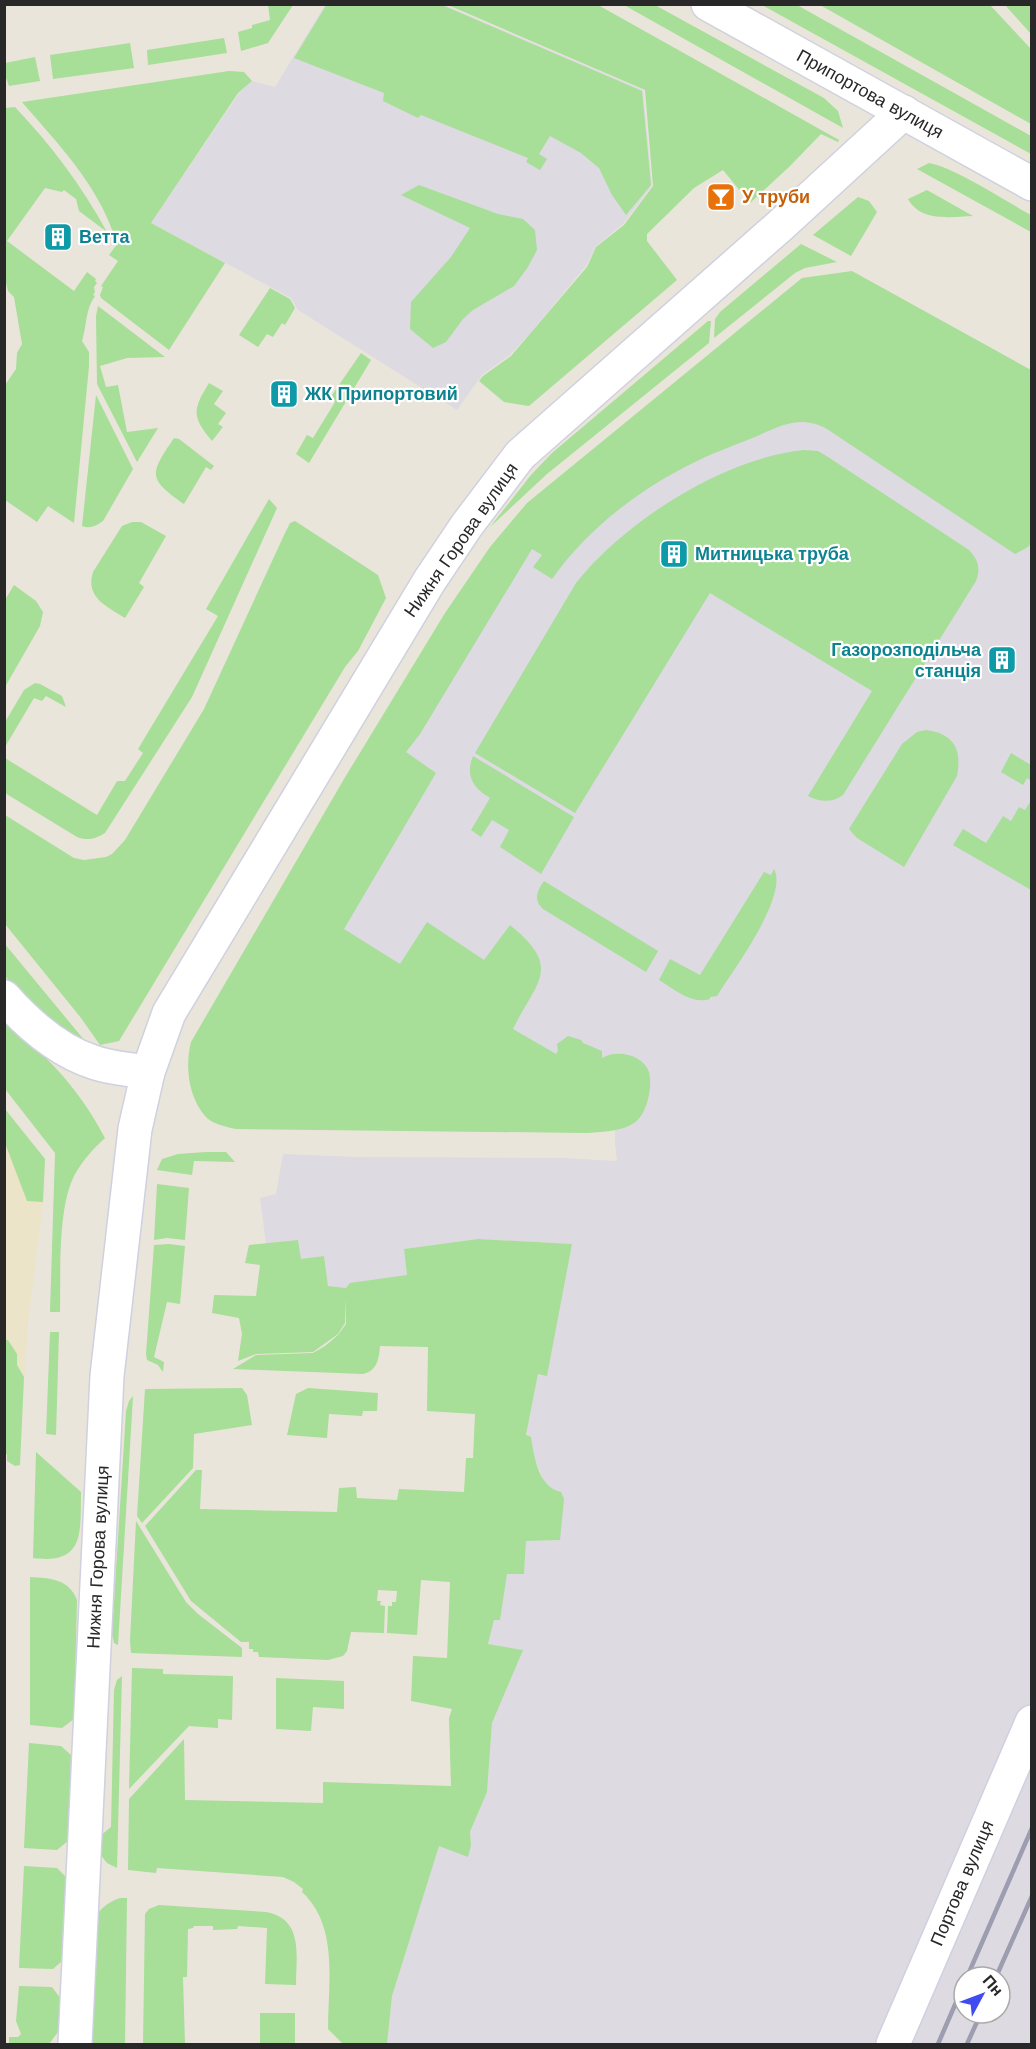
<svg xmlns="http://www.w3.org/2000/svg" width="1036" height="2049" viewBox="0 0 1036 2049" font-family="'Work Sans',sans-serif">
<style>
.industrial{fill:#dddae2;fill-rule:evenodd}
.education{fill:#ebe4c9}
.green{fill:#a7de98}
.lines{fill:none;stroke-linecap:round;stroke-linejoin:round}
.street-casing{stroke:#cfd0e0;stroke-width:36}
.secondary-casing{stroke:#cfd0e0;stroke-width:36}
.street{stroke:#fff;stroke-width:33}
.secondary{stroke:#fff;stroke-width:33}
.rail{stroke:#9d9db1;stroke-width:4.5}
.labels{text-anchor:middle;stroke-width:4.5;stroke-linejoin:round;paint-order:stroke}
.street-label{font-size:18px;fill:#282828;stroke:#fff}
.food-label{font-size:18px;font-weight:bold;fill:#c56008;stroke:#fff;text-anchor:start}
.culture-label{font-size:18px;font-weight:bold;fill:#0d838f;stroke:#fff;text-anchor:start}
</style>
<rect width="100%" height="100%" fill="#eae5da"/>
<g class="industrial">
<polygon points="325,5 444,5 643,90 652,186 623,224 596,246 586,266 531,332 510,355 482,375 457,410 298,310 291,298 151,223 239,93 252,81 275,87"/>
<path d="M806,280l225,123v1641h-644l5,-48 47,-151h32l-1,-12 17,-41 5,-69 30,-73 -34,-6 6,-25 6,1 7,-47 17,1 2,-33 34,-1 -6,-50 -9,-6 -11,-27 -3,-20 -5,-1 12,-62 9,1 25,-131 -94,-5 -74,10 3,26 -61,13 -18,-2 -4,-30 -23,3 -3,-19 -32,4 -6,-46 16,-4 7,-40 73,3 207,1 54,3 -2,-18v-16l-392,-109 305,-513zM964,1977h36v36h-36z"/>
</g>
<polygon class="education" points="4,1108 45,1159 43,1203 28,1324 20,1445 5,1453"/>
<g class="green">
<polygon points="327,4 442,5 642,91 651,185 626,215 612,195 599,168 581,153 550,136 539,154 547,159 540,170 526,162 528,158 421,115 418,118 383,101 384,93 294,58"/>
<polygon points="268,5 293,5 268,43 241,51 238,32 252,28 252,25 270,20"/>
<polygon points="448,5 598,5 839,140 838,142 821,134 790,166 750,203 723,170 694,188 647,234 647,241 677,280 529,406 504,402 479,381 483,376 511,356 587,267 596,247 624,225 653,186 645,90"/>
<polygon points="624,5 655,5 824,98 838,111 843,128"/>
<polygon points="762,5 797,5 1031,136 1031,154"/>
<polygon points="820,5 990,5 1031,49 1031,124"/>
<polygon points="1005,5 1031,5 1031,34"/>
<polygon points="224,38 227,53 148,65 147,50"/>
<polygon points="130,43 134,68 53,79 50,55"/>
<polygon points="35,57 40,81 9,86 5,75 5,63"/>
<path d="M229,71l15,1 8,9 -14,12 -87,130 74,40 -56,87 -68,-52 -1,-3 3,-8 -2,-1 17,-25 -9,-6 9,-12 -6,-4 2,-4c-18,-53 -57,-92 -92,-133z"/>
<path d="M15,107c36,38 67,79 92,125l-28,-21 -3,-12 -12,-9 -2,2 -17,-4 -38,53 67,50 13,-19 9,7 -1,2 2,2 -3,4 1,5 -2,3 2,1c-10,14 -8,29 -13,45l7,11v14l-15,157 -26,-17 -11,16 -32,-22v-115l11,-16 1,-16 5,-9 -8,-47 -6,-6 -4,-16 1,-167z"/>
<path d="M929,163c25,4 78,39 102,52v17l-114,-63z"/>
<polygon points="419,185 498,214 523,219 535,230 537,250 528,267 514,286 473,310 463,319 446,342 433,348 410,329 411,302 451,257 470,228 401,195"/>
<path d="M927,190l46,26c-23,1 -52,6 -65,-17z"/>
<polygon points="858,197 869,201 877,212 851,256 813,235"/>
<polygon points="801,244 837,262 805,268 795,273 714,338 715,319 720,312"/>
<path d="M852,271l179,99v173l-3,4 -13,7 -188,-125c-29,-16 -50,-1 -77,10 -17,7 -35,13 -51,21 -57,27 -111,68 -147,119l-19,-12 9,-12 -10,-6 -112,185 -14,18 30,21 -92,156 56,35 27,-42 57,38 26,-35c53,43 27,55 3,104l43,25 2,-3 -1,-7 11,-8 13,4 2,3 19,8v7c14,-9 41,-4 47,14 4,14 -2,43 -15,51 -13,9 -34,9 -49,10l-349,-4c-10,-2 -24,-5 -31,-13 -17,-20 -20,-50 -14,-74l153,-263 101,-166 45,-66 37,-44 275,-225z"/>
<polygon points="270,288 290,299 295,308 285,325 282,323 273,337 267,334 258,347 239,335"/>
<polygon points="98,306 165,357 127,358 100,366 106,387 118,385 127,432 158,428 137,462 97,384 96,316"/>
<polygon points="708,321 711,321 709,343 547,474 490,527 531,475 552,453"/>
<polygon points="361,353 371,360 309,463 296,454 307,435 313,438 335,402 330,398"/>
<path d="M209,383l14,8 -9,13 12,9 -8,11 5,3 -11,14c-21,-25 -19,-32 -3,-58z"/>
<path d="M96,395l37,74 -30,52c-7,5 -13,8 -21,5z"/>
<path d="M174,438l5,1 35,27 -3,4 -5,-3 -22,37c-37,-26 -34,-30 -10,-66z"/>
<path d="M804,450l14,1 10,6 141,93c9,10 12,18 7,31l-133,214c-10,8 -24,7 -35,1l64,-105 -162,-98 -135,220 -100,-60 101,-170c49,-62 148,-125 228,-133z"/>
<path d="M269,499l8,9 -85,189 -87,136c-9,6 -18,8 -28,4l-72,-44v-35l92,57 20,-34h8l18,-28 -5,-4 80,-133 -12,-7z"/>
<polygon points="295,521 378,575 386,598 358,651 345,667 119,1041 100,1045 81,1018 5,924 5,815 74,858 84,860 106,857 112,854 125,840 204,709 285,533 290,523"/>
<path d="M132,522h9l25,14 -27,47 5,4 -19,31c-19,-12 -40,-21 -32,-46l29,-46z"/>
<polygon points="14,585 36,601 43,612 40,626 5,687 5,600"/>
<polygon points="35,683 40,684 62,696 66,707 46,696 42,701 34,698 5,747 5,722 24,690"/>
<path d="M926,730c28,4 36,19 31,46l-53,91 -47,-29 -8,-9 53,-85 15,-12z"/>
<polygon points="1011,753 1031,765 1031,781 1027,778 1023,785 1001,772"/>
<path d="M473,756l101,61 -33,57 -41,-27 9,-17 -17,-10 -11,17 -10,-7 19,-32c-17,-10 -25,-22 -17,-42z"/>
<polygon points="1031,800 1031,890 953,845 963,829 986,843 1003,816 1011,821 1019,807 1025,810"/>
<path d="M774,869c15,27 -42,103 -57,127l-7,1v2c-18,6 -36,-10 -51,-19l11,-21 30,16 64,-103 7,3z"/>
<path d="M544,881l114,70 -12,21 -103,-63c-10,-9 -6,-18 1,-28z"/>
<polygon points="4,943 85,1041 73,1035 45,1017 12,985 5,976"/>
<path d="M4,1020c44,37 74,67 101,118 -12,11 -22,22 -30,36 -18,34 -14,99 -15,138h-10l5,-159 -50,-64z"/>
<polygon points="5,1109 45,1159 43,1202 27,1201 5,1143"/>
<polygon points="206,1152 226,1152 235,1162 194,1161 192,1175 157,1170 162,1159 178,1154"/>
<polygon points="157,1184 189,1188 185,1240 167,1238 154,1240"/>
<path d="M478,1239l94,5 -25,132 -9,-2 -12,61 5,2c3,19 7,50 30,55l3,7 -4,41 -34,1 -2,33h-17l-7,46h-6l-6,24 35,6 -31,73 -5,69 -17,40 1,13 -3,12 -29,-11 -47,150 -5,48h-44l-15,-15c0,-46 11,-103 -26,-137l1,-3 -9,-7 -11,-5 -126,-9 -1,5 -28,-3 1,-71 55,-60 1,61 138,3v-21l128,4 -2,-68 3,-9 -41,-8 2,-45 34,2 3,-76 -29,-2 -4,55 -30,-2 1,-27h4v-4h4l1,-11 -19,-1 -1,11h4l-1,4 5,1 -1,27 -33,-1 -4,19 -4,5 -15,4 -69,-3 -1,-5h-5v-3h-4v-7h-8l-50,-41 -46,-75 51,-56h6l-2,39 137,3 2,-24 17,-1 1,11 40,2 2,-11 65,3 2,-34h7l2,-44 -48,-3 1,-64 -48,-1c-1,13 -3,25 -17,28l-130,-5 23,-14 57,-2 12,-7 13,-11 8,-11v-26l-1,25 -7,11 -25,18 -57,2 -18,7 4,-27 -3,-16 -27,-5 2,-18 42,1 4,-31 -15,-2 4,-18 49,-5 3,19 23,-3 4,30 18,2 4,-5 57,-8 -3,-26z"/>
<polygon points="169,1244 185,1246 180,1304 167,1302 154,1357 164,1362 163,1372 158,1365 147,1360 146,1354 154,1245"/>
<polygon points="50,1332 59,1332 56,1435 46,1434"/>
<polygon points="5,1340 8,1340 17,1354 17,1365 24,1377 20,1465 15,1466 7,1461 7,1454 5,1455"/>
<polygon points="242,1388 247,1395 252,1425 194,1434 193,1468 142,1523 137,1516 145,1389"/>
<polygon points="308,1388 378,1393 377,1411 363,1411 362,1416 329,1414 327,1438 287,1435 296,1394"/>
<polygon points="133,1396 133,1397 118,1645 114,1643 112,1634 126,1411 129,1401"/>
<path d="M36,1452l45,40c-1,39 5,73 -48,66z"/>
<polygon points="136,1521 186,1602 198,1614 242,1648 242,1657 131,1653 130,1641"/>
<path d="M30,1577c20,1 39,2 47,23l-3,119 -12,9 -32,-3z"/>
<polygon points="132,1668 163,1669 163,1674 233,1676 232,1720 218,1719 218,1728 189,1726 129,1789"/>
<polygon points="122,1676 117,1868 107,1863 99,1853 100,1836 111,1827 114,1690 117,1680"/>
<polygon points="276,1678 344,1681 344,1709 313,1707 311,1731 276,1729"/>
<polygon points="29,1743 61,1746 71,1755 68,1841 57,1850 24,1848"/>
<polygon points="24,1866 57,1868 66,1877 62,1961 53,1969 19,1968"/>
<path d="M120,1898h7l-2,146h-36l6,-126c6,-11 14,-16 25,-20z"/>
<path d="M159,1905l107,7c38,7 30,44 30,73l-31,-1 2,-56 -29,-2 -1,3 -24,1v-4h-19l-1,2 -5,1 -1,48h-4l2,67h-42l2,-130 4,-5z"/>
<polygon points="19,1986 52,1987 61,1999 58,2032 49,2044 9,2044 9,2037 18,2037 21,2034 16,2021"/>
<rect x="260" y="2013" width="35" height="31"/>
</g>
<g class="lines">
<g class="street-casing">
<g id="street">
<path d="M4,997c24,27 55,54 89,65 18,6 36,8 55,10"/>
<polyline points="893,2044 1032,1722"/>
</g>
</g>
<g class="secondary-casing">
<g id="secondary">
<polyline points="708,4 1032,184"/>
<polyline points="75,2044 107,1376 135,1129 148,1072 169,1013 430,580 467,525 520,455 782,224 904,112"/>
</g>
</g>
<use href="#street" class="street"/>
<use href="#secondary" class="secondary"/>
<g class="rail">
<polyline points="967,1977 1032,1828"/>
<polyline points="996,1977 1032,1896"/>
<polyline points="938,2044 964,1984"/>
<polyline points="967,2044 981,2013"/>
</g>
</g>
<defs>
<g id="bar-square" transform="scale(1.5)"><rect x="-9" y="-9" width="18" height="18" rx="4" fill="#e8710a" stroke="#fff"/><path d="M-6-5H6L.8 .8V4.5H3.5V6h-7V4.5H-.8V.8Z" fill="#fff"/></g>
<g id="building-square" transform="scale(1.5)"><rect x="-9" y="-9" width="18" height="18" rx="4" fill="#0f9aa8" stroke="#fff"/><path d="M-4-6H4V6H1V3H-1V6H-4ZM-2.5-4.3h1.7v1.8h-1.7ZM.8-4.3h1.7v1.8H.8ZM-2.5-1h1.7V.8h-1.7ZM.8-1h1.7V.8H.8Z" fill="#fff"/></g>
</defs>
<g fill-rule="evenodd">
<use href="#bar-square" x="721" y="197"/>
<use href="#building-square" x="58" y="237"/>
<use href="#building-square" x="284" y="394"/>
<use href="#building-square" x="674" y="554"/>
<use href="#building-square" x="1002" y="660"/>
</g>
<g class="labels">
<g class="street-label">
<text transform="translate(870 94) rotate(29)" y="6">Припортова вулиця</text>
<text transform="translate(461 540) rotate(-55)" y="6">Нижня Горова вулиця</text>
<text transform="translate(98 1557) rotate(-87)" y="6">Нижня Горова вулиця</text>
<text transform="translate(962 1883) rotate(-67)" y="6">Портова вулиця</text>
</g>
<g class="food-label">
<text x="742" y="203">У труби</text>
</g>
<g class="culture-label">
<text x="79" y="243">Ветта</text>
<text x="305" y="400">ЖК Припортовий</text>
<text x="695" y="560">Митницька труба</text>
<text x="981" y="656" text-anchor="end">Газорозподільча<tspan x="981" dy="21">станція</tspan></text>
</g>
</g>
<rect width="1036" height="2049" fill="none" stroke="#282828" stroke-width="12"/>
<g transform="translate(982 1995) rotate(49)"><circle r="28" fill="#ffffff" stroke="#a9a9a9" stroke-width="1.5"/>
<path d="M0-4.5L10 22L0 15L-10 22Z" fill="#404bf0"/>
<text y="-9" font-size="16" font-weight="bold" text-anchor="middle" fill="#282828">Пн</text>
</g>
</svg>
